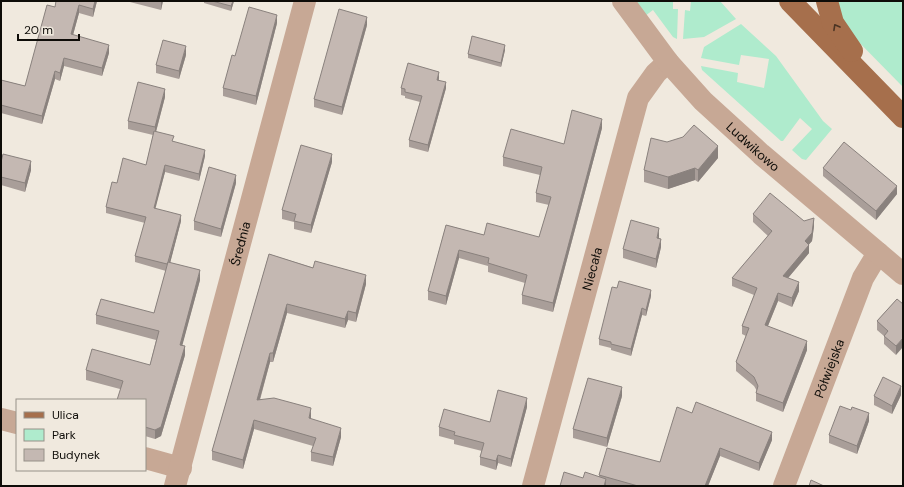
<svg xmlns="http://www.w3.org/2000/svg" width="904" height="487" viewBox="0 0 904 487" font-family="'DM Sans',sans-serif">
<style>
.green{fill:#afebcd}
.lines{fill:none;stroke-linecap:round;stroke-linejoin:round}
.minor{stroke:#c7a895;stroke-width:22}
.tertiary{stroke:#c7a895;stroke-width:22}
.primary{stroke:#a66f4c;stroke-width:22}
.wall{fill:#a99e99}
.shaded-wall{fill:#89817d}
.building{fill:#c4b8b2;stroke:#89817d}
.oneway{stroke:#4b3423}
.labels{text-anchor:middle;stroke-width:4;stroke-linejoin:round;paint-order:stroke}
.street-label{font-size:13px;fill:#0e0c08;stroke:#f0e9de}
</style>
<rect width="100%" height="100%" fill="#f0e9de"/>
<g class="green">
<polygon points="635,1 673,1 673,9 678,9 677,39 673,37 653,10 645,16"/>
<polygon points="691,1 720,1 736,19 704,37 683,39 685,10 690,11"/>
<polygon points="835,1 903,1 903,87 847,30"/>
<polygon points="741,24 776,56 823,121 832,129 806,160 802,159 792,150 812,129 800,118 783,141 781,141 702,70 701,66 738,73 737,82 764,88 769,59 741,55 739,65 701,58 704,47"/>
</g>
<g class="lines">
<g class="minor">
<polyline points="1,419 17,423"/>
<polyline points="145,458 181,468"/>
<path id="s1" d="M175,486l130,-485"/>
<path id="s2" d="M533,486l105,-388 18,-25 12,-11"/>
<path id="s3" d="M784,486l79,-208 15,-25"/>
</g>
<path class="tertiary" id="s4" d="M623,1l45,61 35,39 58,53 142,120"/>
<g class="primary">
<polyline points="790,1 903,117"/>
<polyline points="827,1 833,23 852,51"/>
</g>
</g>
<g class="wall">
<polygon points="97,1 93,17 79,13 73,35 109,53 102,76 64,66 60,81 55,79 42,124 1,113 1,80 25,86 55,7"/>
<polygon points="126,1 163,1 161,10"/>
<polygon points="204,1 234,1 231,11 204,3"/>
<polygon points="277,23 256,105 223,96 223,88 235,56"/>
<polygon points="367,25 342,115 314,107 314,99"/>
<polygon points="505,50 501,67 468,58 468,54"/>
<polygon points="186,55 179,79 156,73 156,65"/>
<polygon points="439,78 439,80 446,88 428,152 409,147 409,140 420,102 405,98 405,96 401,95 401,88"/>
<polygon points="165,97 156,132 174,142 205,156 199,181 165,172 155,208 181,221 170,263 200,280 182,345 185,355 161,436 155,439 145,436 145,400 120,389 86,380 86,370 150,365 156,340 96,324 96,315 154,313 166,271 135,262 135,256 145,223 106,213 106,207 117,183 146,165 153,135 128,129 128,121"/>
<polygon points="602,128 553,312 522,304 522,295 525,283 488,272 488,266 459,258 446,305 428,300 428,291 446,225 484,235 539,237 549,205 536,202 536,193 540,175 503,166 503,157 564,144"/>
<polygon points="718,158 698,182 695,180 668,189 644,182 644,170"/>
<polygon points="1,162 31,170 25,192 1,185"/>
<polygon points="332,162 311,233 294,229 294,222 282,219 282,210"/>
<polygon points="823,168 897,194 876,220 823,176"/>
<polygon points="236,183 221,237 194,230 194,221"/>
<polygon points="753,214 804,221 814,226 812,241 809,244 809,253 788,278 799,291 792,307 778,301 768,326 807,350 783,412 756,401 756,393 757,391 754,386 736,371 736,362 746,336 742,334 742,326 754,295 732,286 732,278 768,236 753,222"/>
<polygon points="659,237 659,238 661,247 656,268 623,258 623,249"/>
<polygon points="269,254 366,284 356,322 348,320 345,328 287,313 273,362 270,362 260,400 311,417 311,419 341,437 333,466 311,461 311,452 313,446 254,429 243,469 212,460 212,451"/>
<polygon points="651,296 646,316 642,315 631,356 611,350 611,348 599,345 599,339"/>
<polygon points="897,299 896,355 884,344 884,336 877,330 877,321"/>
<polygon points="901,395 892,414 874,405 874,396"/>
<polygon points="622,396 607,447 573,438 573,429"/>
<polygon points="527,407 511,467 498,463 496,470 480,465 480,457 482,451 454,444 454,440 439,436 439,427 490,422"/>
<polygon points="692,413 772,440 759,471 720,456 708,486 611,486 606,485 606,486 583,478 599,477 599,475 660,462"/>
<polygon points="869,421 857,454 829,443 829,435"/>
</g>
<g class="shaded-wall">
<polygon points="95,1 97,1 93,17 93,9"/>
<polygon points="161,1 163,1 161,10"/>
<polygon points="233,1 234,1 231,11 231,6"/>
<polygon points="79,5 79,13 71,42 71,34"/>
<polygon points="277,15 277,23 256,105 256,96"/>
<polygon points="367,17 367,25 342,115 342,107"/>
<polygon points="109,45 109,53 102,76 102,68"/>
<polygon points="505,45 505,50 501,67 501,63"/>
<polygon points="186,46 186,55 179,79 179,71"/>
<polygon points="64,58 64,66 60,81 60,73"/>
<polygon points="55,71 55,79 42,124 42,116"/>
<polygon points="439,72 439,78 437,86 437,80"/>
<polygon points="446,82 446,88 428,152 428,145"/>
<polygon points="165,89 165,97 155,135 155,127"/>
<polygon points="602,119 602,128 553,312 553,303"/>
<polygon points="718,146 718,158 698,182 698,170"/>
<polygon points="205,150 205,156 199,181 199,174"/>
<polygon points="332,154 332,162 311,233 311,225"/>
<polygon points="31,161 31,170 25,192 25,183"/>
<polygon points="165,165 165,172 154,214 154,208"/>
<polygon points="695,168 695,180 668,189 668,177"/>
<polygon points="236,175 236,183 221,237 221,229"/>
<polygon points="897,186 897,194 876,220 876,211"/>
<polygon points="181,215 181,221 168,271 168,265"/>
<polygon points="814,218 814,226 812,241 805,249 805,241"/>
<polygon points="659,228 659,237 657,246 657,238"/>
<polygon points="661,239 661,247 656,268 656,259"/>
<polygon points="809,245 809,253 783,284 783,276"/>
<polygon points="459,250 459,258 446,305 446,296"/>
<polygon points="200,270 200,280 180,354 180,345"/>
<polygon points="366,275 366,284 356,322 356,313"/>
<polygon points="799,282 799,291 792,307 792,298"/>
<polygon points="651,290 651,296 646,316 646,310"/>
<polygon points="778,293 778,301 765,333 765,325"/>
<polygon points="287,304 287,313 273,362 273,353"/>
<polygon points="642,308 642,315 631,356 631,349"/>
<polygon points="348,311 348,320 345,328 345,319"/>
<polygon points="903,338 903,347 896,355 896,346"/>
<polygon points="807,341 807,350 783,412 783,403"/>
<polygon points="185,346 185,355 161,436 155,439 155,430"/>
<polygon points="270,353 270,362 257,409 257,400"/>
<polygon points="901,386 901,395 892,414 892,406"/>
<polygon points="622,387 622,396 607,447 607,438"/>
<polygon points="527,398 527,407 511,467 511,459"/>
<polygon points="311,408 311,417 309,427 309,418"/>
<polygon points="869,413 869,421 857,454 857,446"/>
<polygon points="254,420 254,429 243,469 243,460"/>
<polygon points="341,428 341,437 333,466 333,457"/>
<polygon points="772,432 772,440 759,471 759,463"/>
<polygon points="720,448 720,456 708,486 705,486"/>
<polygon points="498,455 498,463 496,470 496,461"/>
<polygon points="606,479 606,486 604,486"/>
</g>
<g class="building">
<polygon points="56,1 95,1 93,9 79,5 71,34 109,45 102,68 64,58 60,73 55,71 42,116 1,105 1,80 25,86 47,5 55,7"/>
<polygon points="212,1 233,1 231,6"/>
<polygon points="249,7 277,15 256,96 223,88 232,55 235,56"/>
<polygon points="339,9 367,17 342,107 314,99"/>
<polygon points="472,36 505,45 501,63 468,54"/>
<polygon points="163,40 186,46 179,71 156,65"/>
<polygon points="408,63 439,72 437,80 446,82 428,145 409,140 422,96 405,92 405,89 401,88"/>
<polygon points="138,82 165,89 155,127 128,121"/>
<polygon points="572,110 602,119 553,303 522,295 527,275 488,263 489,258 459,250 446,296 428,291 446,225 484,235 487,223 539,237 551,197 536,193 542,167 503,157 511,129 564,144"/>
<polygon points="694,125 718,146 698,170 695,168 668,177 644,170 651,138 667,142 683,137"/>
<polygon points="154,131 174,136 172,141 205,150 199,174 165,165 154,208 181,215 168,262 167,264 135,256 146,217 106,207 112,182 117,183 123,158 146,165"/>
<polygon points="844,142 897,186 876,211 823,168"/>
<polygon points="301,145 332,154 311,225 294,221 296,214 282,210"/>
<polygon points="3,154 31,161 25,183 1,177 1,162"/>
<polygon points="209,167 236,175 221,229 194,221"/>
<polygon points="770,193 804,221 814,218 812,233 805,241 809,245 783,276 799,282 792,298 778,293 765,325 807,341 783,403 756,393 758,386 754,377 736,362 749,328 742,326 757,288 732,278 772,231 753,214"/>
<polygon points="631,220 659,228 657,238 661,239 656,259 623,249"/>
<polygon points="269,254 313,268 315,261 366,275 356,313 348,311 345,319 287,304 273,353 270,353 257,400 274,398 311,408 309,418 341,428 333,457 311,452 316,438 254,420 243,460 212,451"/>
<polygon points="168,262 200,270 180,345 185,346 161,427 155,430 145,427 145,400 117,400 123,381 86,370 92,349 150,365 159,331 96,315 101,299 154,313"/>
<polygon points="619,281 651,290 646,310 642,308 631,349 611,344 611,342 599,339 612,287 617,288"/>
<polygon points="897,299 903,304 903,338 896,346 884,336 888,331 877,321"/>
<polygon points="883,377 901,386 892,406 874,396"/>
<polygon points="588,378 622,387 607,438 573,429"/>
<polygon points="498,390 527,398 511,459 498,455 496,461 480,457 484,443 454,435 455,432 439,427 444,409 490,422"/>
<polygon points="696,402 772,432 759,463 720,448 705,486 638,486 599,475 607,448 660,462 677,407 692,413"/>
<polygon points="840,406 851,410 852,407 869,413 857,446 829,435"/>
<polygon points="564,472 583,478 585,472 606,479 604,486 560,486"/>
<polygon points="811,480 824,486 809,486"/>
</g>
<defs><path id="oneway-chevron" d="M-2-3.5L2.5 0L-2 3.5" fill="none" stroke-width="1.6" stroke-linecap="round" stroke-linejoin="round"/></defs>
<use class="oneway" href="#oneway-chevron" transform="translate(836 27) rotate(-119)"/>
<g class="labels">
<g class="street-label">
<text dy="5" stroke="none"><textPath href="#s4" startOffset="196">Ludwikowo</textPath></text>
<text dy="5" stroke="none"><textPath href="#s1" startOffset="251">Średnia</textPath></text>
<text dy="5" stroke="none"><textPath href="#s2" startOffset="225">Niecała</textPath></text>
<text dy="5" stroke="none"><textPath href="#s3" startOffset="126">Półwiejska</textPath></text>
</g>
</g>
<rect width="904" height="487" fill="none" stroke="#0e0c08" stroke-width="4"/>
<rect x="16" y="399" width="130" height="72" fill="#f0e9de" stroke="#969188"/>
<rect x="24" y="412" width="20" height="6" fill="#a66f4c" stroke="#969188"/>
<text x="52" y="419" font-size="12" fill="#0e0c08">Ulica</text>
<rect x="24" y="429" width="20" height="12" fill="#afebcd" stroke="#969188"/>
<text x="52" y="439" font-size="12" fill="#0e0c08">Park</text>
<rect x="24" y="449" width="20" height="12" fill="#c4b8b2" stroke="#969188"/>
<text x="52" y="459" font-size="12" fill="#0e0c08">Budynek</text>
<path d="M18 34v6h61v-6" fill="none" stroke="#0e0c08" stroke-width="2"/>
<text x="24" y="34" font-size="12" fill="#0e0c08" stroke="#f0e9de" stroke-width="3" paint-order="stroke">20 m</text>
</svg>
